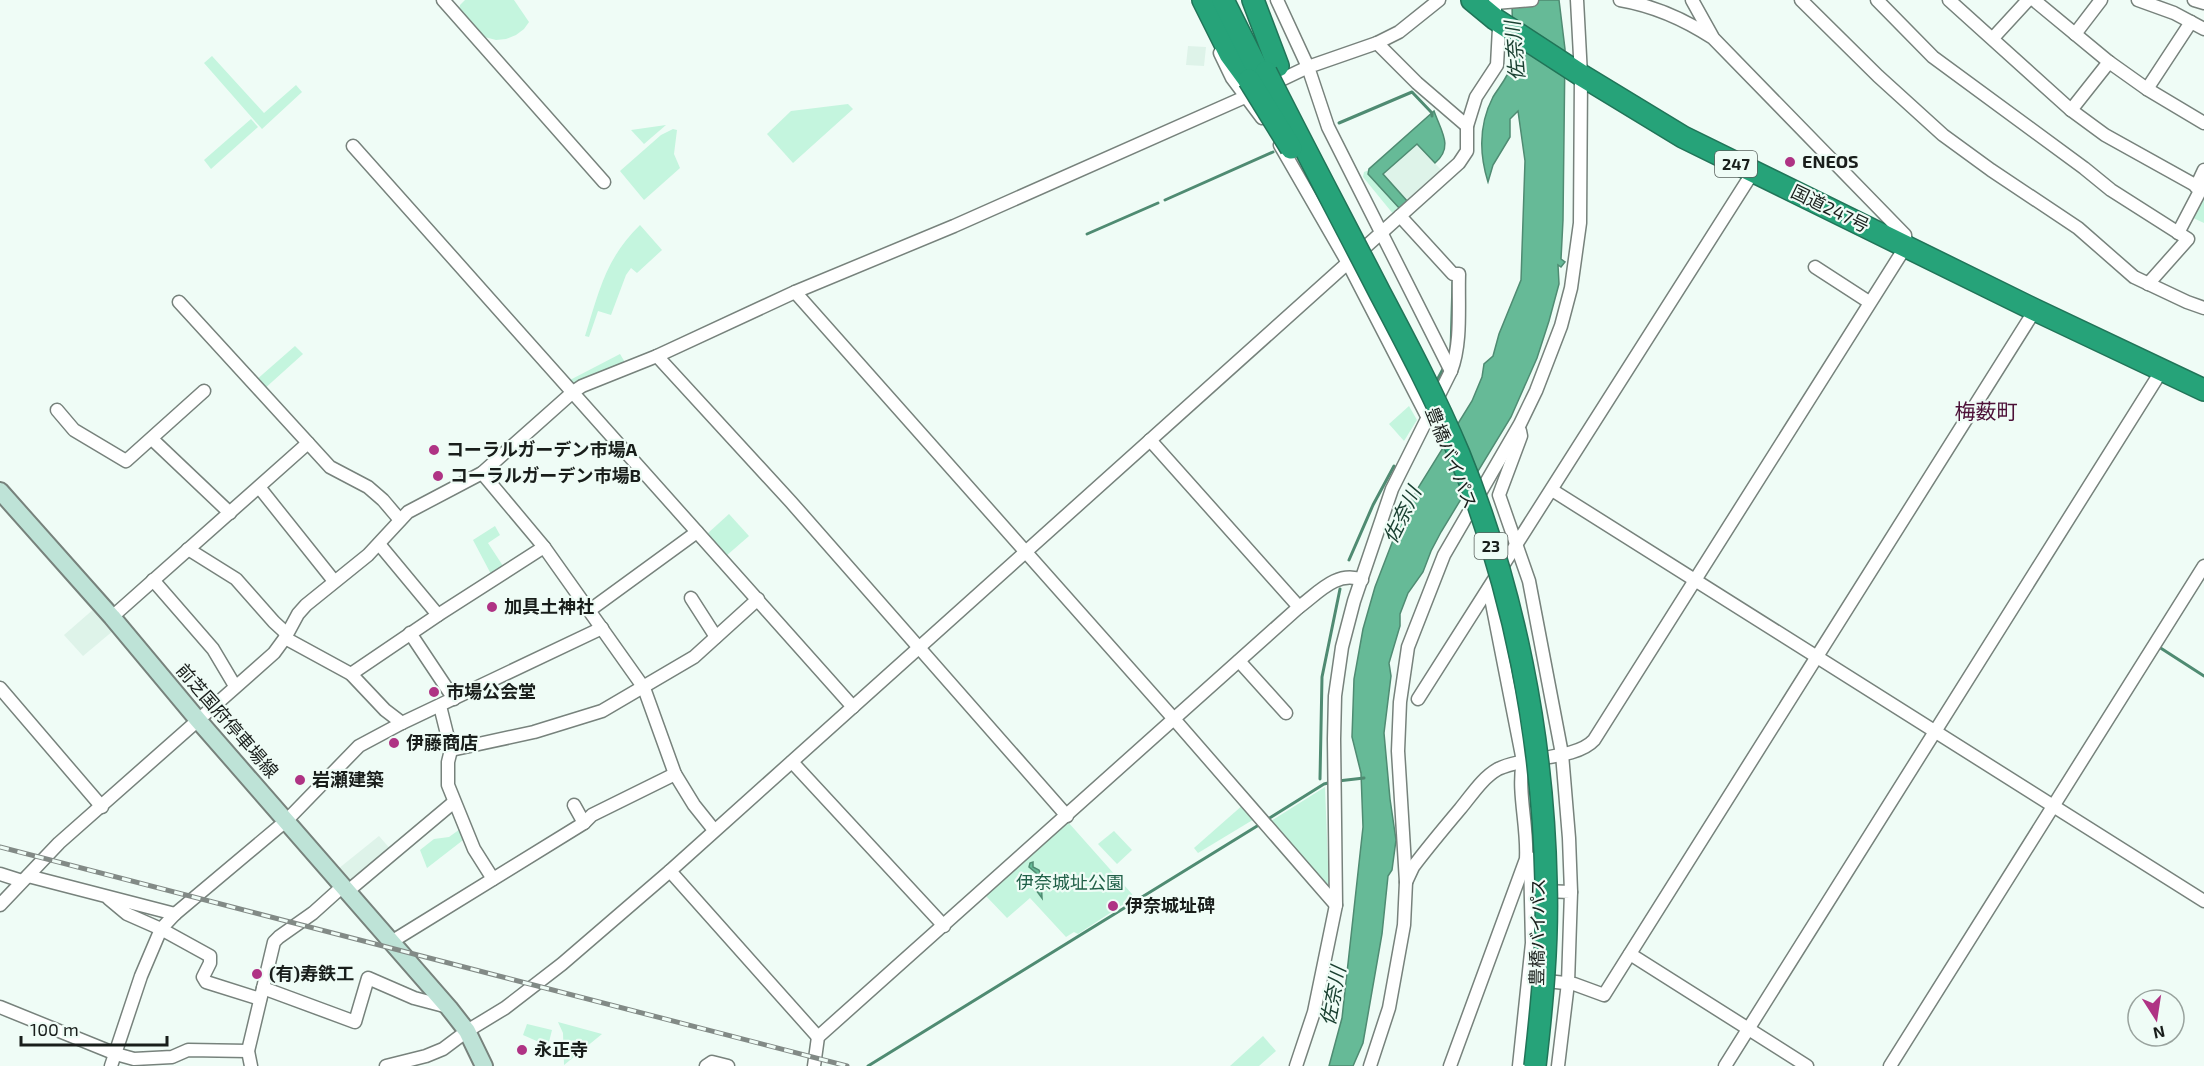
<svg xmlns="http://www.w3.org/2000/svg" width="2204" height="1066" viewBox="0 0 2204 1066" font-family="'Exo 2','Noto Sans JP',sans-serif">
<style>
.built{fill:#def3e9}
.green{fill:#c4f5de}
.water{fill:#66ba97;stroke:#4f8b72;stroke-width:1.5}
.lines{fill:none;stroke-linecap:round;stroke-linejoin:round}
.stream{stroke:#4f8b72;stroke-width:3}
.street-casing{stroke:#77827c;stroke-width:15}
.secondary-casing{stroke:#77827c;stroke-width:20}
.highway-casing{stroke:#217458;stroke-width:24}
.street{stroke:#fff;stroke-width:12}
.secondary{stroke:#bee3d7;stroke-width:16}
.highway{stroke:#26a379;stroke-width:21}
.rail-casing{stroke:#828a86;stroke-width:5}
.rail{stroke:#effcf6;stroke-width:3;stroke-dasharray:9;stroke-linecap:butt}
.highway-bridge-casing{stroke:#217458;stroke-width:24;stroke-linecap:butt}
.highway-bridge{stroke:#26a379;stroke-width:21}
.poi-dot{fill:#af3384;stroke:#effcf6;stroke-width:2}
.labels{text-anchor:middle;stroke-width:4.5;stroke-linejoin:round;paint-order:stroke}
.shield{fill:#effcf6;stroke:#59615d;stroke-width:1.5}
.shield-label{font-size:16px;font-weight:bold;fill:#191e1b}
.poi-label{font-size:18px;font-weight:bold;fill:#191e1b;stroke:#effcf6;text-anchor:start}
.street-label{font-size:18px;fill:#191e1b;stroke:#effcf6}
.park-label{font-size:18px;fill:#206048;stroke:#effcf6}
.water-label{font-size:20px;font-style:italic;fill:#1a4031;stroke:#effcf6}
.quarter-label{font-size:21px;fill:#4c1037;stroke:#effcf6}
</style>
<rect width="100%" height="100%" fill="#effcf6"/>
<g class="built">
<polygon points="1188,46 1206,47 1204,66 1186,65"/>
<polygon points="1417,144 1442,171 1408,202 1383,174"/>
<polygon points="95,608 114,630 83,656 64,635"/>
<polygon points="379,836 392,851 352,885 338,869"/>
</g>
<g class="green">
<polygon points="465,0 514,0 529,22 524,29 516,35 506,39 496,40 477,35 459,10 460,5"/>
<polygon points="212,56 264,113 296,85 302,92 262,129 204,63"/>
<polygon points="848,104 853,109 793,163 767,134 791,111"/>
<polygon points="251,119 258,127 211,169 204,160"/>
<polygon points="666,125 644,144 631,130"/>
<polygon points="673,129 677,130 674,154 680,168 644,200 620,171 661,135"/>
<polygon points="1369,170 1368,174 1400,209 1394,215 1363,177 1364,172"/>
<polygon points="2201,196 2204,198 2204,223 2191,217"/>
<path d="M640,225l22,25 -25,23 -6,-5 -5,7 -15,40 -13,-4 -9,26 -4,-1c14,-44 20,-77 55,-111z"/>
<polygon points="295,346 303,354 263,390 255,381"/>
<polygon points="620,354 626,364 572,389 568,384 570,380"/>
<polygon points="1409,406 1417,420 1404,441 1389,424"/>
<polygon points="729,514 749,536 726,556 707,534"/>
<polygon points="495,526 500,535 488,543 505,569 492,576 473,540"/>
<polygon points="1325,787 1329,890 1271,821"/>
<polygon points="1244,804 1256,818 1198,853 1194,848"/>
<polygon points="1068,822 1132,894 1133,898 1078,934 1074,932 1066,937 1030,898 1007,918 985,895"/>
<polygon points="463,827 467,837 427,868 420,850 434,839 449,837"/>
<polygon points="1114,831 1132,850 1117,864 1098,844"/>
<polygon points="558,1022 602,1034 564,1065 563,1033"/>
<polygon points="527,1024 552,1030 548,1046 523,1035"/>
<polygon points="1263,1036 1276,1051 1259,1066 1230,1066"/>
</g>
<g class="water">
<path d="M1512,0h47l6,49 -2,171 -2,39 4,3 -4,5 -3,-2 1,19 -10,37 -12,37 -26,59 -70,115 -10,19 -8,21 -15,21 -8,21v12l-11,37 2,13 -7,57 6,66 6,41 -4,30 -4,6 -6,58 -19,109 -10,23h-24l13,-48 21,-191 -2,-54 -9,-36 2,-58 9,-50 12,-42 30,-78 67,-108 10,-24 2,-13 9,-8 6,-22 22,-54 4,-119 -7,-50 -8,8v18l-17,28 -5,17c-9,-29 -9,-58 5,-85 6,-10 16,-21 18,-32 3,-21 1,-44 1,-65z"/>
<path d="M1434,111c7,20 20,36 1,52l-18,-19 -34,30 25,28 -8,7 -32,-35 1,-5z"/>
<path d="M1033,862v5l6,3c5,10 2,19 3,28l-6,-8 2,-12 -2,-5 -7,-6 1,-4z"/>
</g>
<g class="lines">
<g class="stream">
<polyline points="1339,123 1412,92 1432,113 1432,116"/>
<polyline points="1165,200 1273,152"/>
<polyline points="1087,234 1158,203"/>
<polyline points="1451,350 1453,280"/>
<polyline points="1436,382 1443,369"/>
<polyline points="1349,560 1373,505 1394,466"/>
<polyline points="2159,647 2204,676"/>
<polyline points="1320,779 1322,677 1340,589"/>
<polyline points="1338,781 1364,778"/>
<polyline points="1268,819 1324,784 1332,782"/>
<polyline points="868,1066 1262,823"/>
</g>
<g class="street-casing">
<g id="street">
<polyline points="443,0 604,182"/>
<polyline points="1439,0 1399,32 1377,43 1308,67 1328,127 1451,371"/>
<polyline points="1692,0 1712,36"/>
<polyline points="1801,0 1878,76 1943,135 1991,170 2078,228 2134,277 2187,302 2204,308"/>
<polyline points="1877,0 1933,57 2084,168 2111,190 2188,239 2148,284"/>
<polyline points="1949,0 2071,110 2105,135 2204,190"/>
<polyline points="2034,0 2109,62 2147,89 2204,123"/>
<polyline points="2138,0 2174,13 2204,29"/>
<polyline points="2194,0 2204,3"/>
<polyline points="1495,3 1532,0"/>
<polyline points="2075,34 2101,0"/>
<polyline points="1993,38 2028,0"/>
<polyline points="1377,43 1417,83 1467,126"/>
<polyline points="1220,53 1232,78 1262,118"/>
<polyline points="2147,89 2191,22"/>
<polyline points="2071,110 2109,62"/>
<polyline points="1280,145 1348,263 1428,418"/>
<polyline points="353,146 853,707"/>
<polyline points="2196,187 2204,170"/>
<polyline points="2178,233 2201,189"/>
<polyline points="1815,267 1869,302"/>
<polyline points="795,292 1174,719 1336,905"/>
<polyline points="179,302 330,467 368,487 383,500 400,520"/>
<polyline points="657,356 791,502 1067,816"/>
<polyline points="57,410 74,430 126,461 204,391"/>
<polyline points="1520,431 1521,436 1499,495 1529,581 1562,754 1569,838 1571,892"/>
<polyline points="152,439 230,513"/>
<polyline points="1150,440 1299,607"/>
<polyline points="482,473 544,547 644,688 675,774 694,805 714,830"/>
<polyline points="259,487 334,581"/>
<polyline points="1552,490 2204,901"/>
<polyline points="379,544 438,615"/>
<polyline points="188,549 236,579 274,622 287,634"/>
<polyline points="153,580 213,649 235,686"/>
<polyline points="691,598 716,637"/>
<polyline points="590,610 697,532"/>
<polyline points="112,617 308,443"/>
<polyline points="410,633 454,699"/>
<polyline points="285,638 351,674 385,710 402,723"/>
<polyline points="1239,661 1286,713"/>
<polyline points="351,674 438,615 544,547"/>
<polyline points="0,688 102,807"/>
<polyline points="1418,699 1753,172"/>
<polyline points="440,706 451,750 448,762 448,785 474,849 493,879"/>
<polyline points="451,750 534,732 602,711 694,657 758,599"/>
<polyline points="792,762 944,926"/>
<polyline points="574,805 584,823"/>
<polyline points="670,871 818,1037"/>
<polyline points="0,874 22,881"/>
<polyline points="28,876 175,914"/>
<path d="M1406,882l7,-15c15,-20 31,-39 47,-58 11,-13 22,-31 38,-40 26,-13 78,-9 96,-29l312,-494 -1,-11 -192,-197c-29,-19 -58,-32 -93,-38"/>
<polyline points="348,891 454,802"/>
<polyline points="1542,891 1571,892 1568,983 1558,1066"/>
<polyline points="109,899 127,914 161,929 210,956 210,963 203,977 206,982 260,999"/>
<polyline points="0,905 59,843 274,653 285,638 298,614 306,605 368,555 408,512 482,473 573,392 582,386 657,356 795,292 954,226 1245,97 1308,67 1277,0"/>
<polyline points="391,942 584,823 592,815 675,774"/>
<polyline points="1630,954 1807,1066"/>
<polyline points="1529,979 1574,984 1604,995 2035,310"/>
<polyline points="263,988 355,1022 368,978 414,998 448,1007"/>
<polyline points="0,1007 116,1054 134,1059 172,1057 188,1050 248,1051"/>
<polyline points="111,1066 141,976 161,929 175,914 287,820 359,746 402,723 602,628"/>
<polyline points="251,1066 248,1051 274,942 279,937 313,913 343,886"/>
<polyline points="386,1066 426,1056 443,1049 467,1031 505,1008 562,964 670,871 1459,163 1467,151 1467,126 1476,97 1497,65 1499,28 1495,19 1495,0"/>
<polyline points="706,1066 712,1062 728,1066"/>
<path d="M814,1066l4,-29 481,-430c19,-14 38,-37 63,-27"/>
<path d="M1296,1066l18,-54 22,-107 -2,-166 1,-43 7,-49 12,-46 38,-112 59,-118c11,-28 7,-66 8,-97h-6l-53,-58"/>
<polyline points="1370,1066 1389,1008 1404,925 1406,882 1398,751 1400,702 1408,647 1444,555 1520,424 1536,391 1561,326 1571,288 1580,223 1581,75 1577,0"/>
<path d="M1450,1066l76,-207c2,-33 -9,-66 -3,-98l-34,-173"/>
<polyline points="1519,1066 1532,943 1530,858"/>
<polyline points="1725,1066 2162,370"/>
<polyline points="1890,1066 2204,566"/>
</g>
</g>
<g class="secondary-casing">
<polyline id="secondary" points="0,491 112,617 198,720 449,1008 467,1031 484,1066"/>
</g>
<g class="highway-casing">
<g id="highway">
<polyline points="1203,0 1230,54 1249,80"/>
<polyline points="1223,0 1260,74"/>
<polyline points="1253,0 1278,66"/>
<polyline points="1472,0 1495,19 1581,75 1683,137 2035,310 2204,390"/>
</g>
</g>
<use href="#street" class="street"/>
<use href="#secondary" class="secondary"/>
<use href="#highway" class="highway"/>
<g class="rail-casing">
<polyline id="rail" points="0,847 847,1066"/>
</g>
<use href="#rail" class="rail"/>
<g class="highway-bridge-casing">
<g id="highway-bridge">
<path d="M1266,72c37,74 76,147 114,221 28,53 56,106 79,161 55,135 84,282 87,428 2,61 -4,123 -11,184"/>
<polyline points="1249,80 1291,148"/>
</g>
</g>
<use href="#highway-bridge" class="highway-bridge"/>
</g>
<g class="poi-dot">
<circle cx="1790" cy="162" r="6"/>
<circle cx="434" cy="450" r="6"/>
<circle cx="438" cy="476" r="6"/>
<circle cx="492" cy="607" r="6"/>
<circle cx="434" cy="692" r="6"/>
<circle cx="394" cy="743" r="6"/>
<circle cx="300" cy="780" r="6"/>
<circle cx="1113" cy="906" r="6"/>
<circle cx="257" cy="974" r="6"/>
<circle cx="522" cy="1050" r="6"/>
</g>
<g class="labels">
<g class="shield">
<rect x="1715" y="151" width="42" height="26" rx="4.5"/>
<rect x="1474.5" y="533" width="33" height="26" rx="4.5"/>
</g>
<g class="shield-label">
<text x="1736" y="170">247</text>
<text x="1491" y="552">23</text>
</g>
<g class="poi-label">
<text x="1802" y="168">ENEOS</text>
<text x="446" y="456">コーラルガーデン市場A</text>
<text x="450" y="482">コーラルガーデン市場B</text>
<text x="504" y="613">加具土神社</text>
<text x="446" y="698">市場公会堂</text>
<text x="406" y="749">伊藤商店</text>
<text x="312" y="786">岩瀬建築</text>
<text x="1125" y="912">伊奈城址碑</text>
<text x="269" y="980">(有)寿鉄工</text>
<text x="534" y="1056">永正寺</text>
</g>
<g class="street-label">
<text transform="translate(1830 209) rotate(26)" y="6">国道247号</text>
<text transform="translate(1451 458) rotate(68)" y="6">豊橋バイパス</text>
<text transform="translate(227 721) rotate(49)" y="6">前芝国府停車場線</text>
<text transform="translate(1538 932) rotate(-89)" y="6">豊橋バイパス</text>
</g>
<g class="park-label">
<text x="1070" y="889">伊奈城址公園</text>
</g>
<g class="water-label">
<text transform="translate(1515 51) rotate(-95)" y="7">佐奈川</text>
<text transform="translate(1402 515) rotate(-64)" y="7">佐奈川</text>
<text transform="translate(1333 996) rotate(-79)" y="7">佐奈川</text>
</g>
<g class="quarter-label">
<text x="1986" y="419">梅薮町</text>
</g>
</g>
<g transform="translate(2156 1018) rotate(168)"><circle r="28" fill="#effcf6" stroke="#99a39e" stroke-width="1.5"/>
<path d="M0-4.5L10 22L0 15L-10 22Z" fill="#af3384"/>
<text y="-9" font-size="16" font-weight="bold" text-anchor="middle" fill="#191e1b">N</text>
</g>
<path d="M21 1036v9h146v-9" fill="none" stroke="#191e1b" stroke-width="3"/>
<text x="30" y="1036" font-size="18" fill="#191e1b" stroke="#effcf6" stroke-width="4.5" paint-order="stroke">100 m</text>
</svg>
